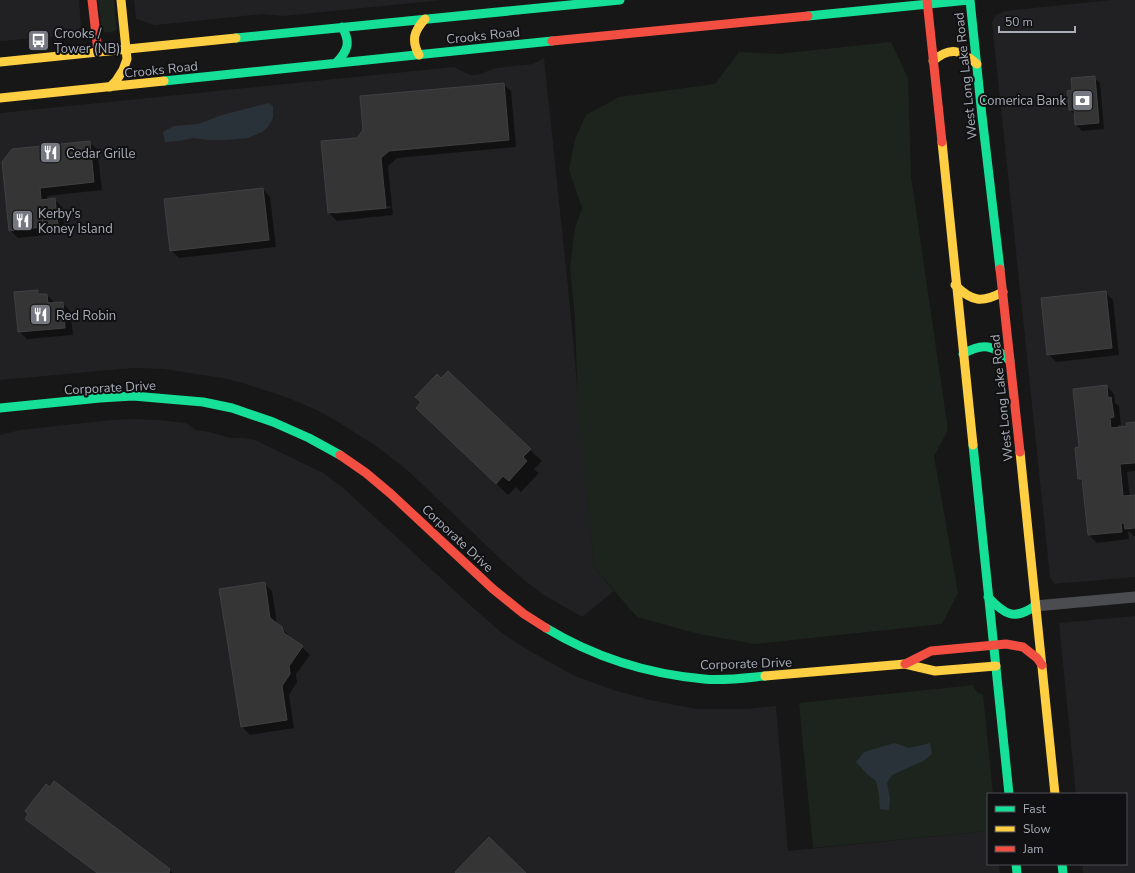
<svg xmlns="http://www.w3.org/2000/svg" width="1135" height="873" font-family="'Nunito Sans',sans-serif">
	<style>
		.built { fill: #212123 }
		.green { fill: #1d241e }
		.water { fill: #2a3239 }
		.shadow { fill: #0007; fill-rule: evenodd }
		.building { fill: #353536; stroke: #3f4043 }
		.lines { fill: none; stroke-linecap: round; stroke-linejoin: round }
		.street { stroke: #4b4c50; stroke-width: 11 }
		.fast { stroke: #16e098; stroke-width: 9 }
		.slow { stroke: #ffcf43; stroke-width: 9 }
		.jam { stroke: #f24e42; stroke-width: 9 }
		.labels { text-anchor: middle; stroke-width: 4; stroke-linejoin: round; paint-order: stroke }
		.poi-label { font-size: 13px; fill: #a8adb8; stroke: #111113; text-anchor: start }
		.street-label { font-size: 13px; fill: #a8adb8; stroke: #111113 }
	</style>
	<rect width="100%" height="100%" fill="#171717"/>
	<path class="built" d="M0 0H79L81 27 73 35 0 41Z
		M134 0H442L282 16 263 14 155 25 136 19Z
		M1112 0H1135V577L1054 584 1050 577 992 22 996 15 1005 11Z
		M544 58 568 287 594 567 614 591 582 617 544 595 524 580 507 565 406 469 376 446 338 422 319 411 298 402 277 394 239 382 222 378 164 369 135 368 121 369 0 380V113L454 67 466 73 471 75H477L496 68 533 64Z
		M133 419 159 420 186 423 196 430 209 432 231 438H244L255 440 323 473 341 486 481 615 502 633 528 650 573 675 613 690 650 700 696 709H745L776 706 788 851 988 831V864H999L1000 873H0V435L20 430 111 420Z
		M1135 616V873H1083L1082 864H1126V794H1076L1059 623Z"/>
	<path class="green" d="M98 0H114L117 29C112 33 108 34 102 30Z
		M891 42 908 78 911 176 948 430 934 456 958 593 942 624 754 644 699 634 637 617 594 567 578 403 575 318 570 268 575 228 582 208 569 170 575 139 586 115 619 97 715 84 739 52 778 54Z
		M973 685C975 690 977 693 983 694L993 794H988V831L813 848 799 703 946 688Z"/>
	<path class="water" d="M269 103 273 106V118L268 127 262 132 248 138 224 140H208L194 138 179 141 165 142 163 132 174 126 198 124 222 115Z
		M894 743 909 748 930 743 932 754 923 761 892 775 887 783 890 799 889 810 880 809 879 795 876 781 867 774 856 762 864 752Z"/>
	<path class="shadow" d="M1094 77 1100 83 1104 129 1082 131 1076 125 1075 115 1070 110 1073 91Z
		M503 84 511 91 516 147 397 158 388 166 393 215 337 221 329 213 357 139ZM391 206V208L335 214V212Z
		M89 142 97 149 102 190 47 196 48 200 54 199 62 207 65 233 18 238 10 230 3 163Z
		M263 189 270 197 276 247 179 258 171 250Z
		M38 291 41 295H47L55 303H63L70 311 73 335 27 339 19 331Z
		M1105 292 1113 300 1119 355 1056 362 1048 354Z
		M441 380 530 450 542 461 534 469 539 473 521 492 516 487 508 495 429 420Z
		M1107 386 1114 394 1115 403 1119 406 1121 425H1118V428L1128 427 1135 423V471L1127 472 1130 497 1135 496V536H1134L1128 531 1129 539 1097 543 1089 535 1084 483 1079 479 1080 448Z
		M264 583 272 591 277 624 290 636 291 639 302 647 310 655 296 674 297 682 289 695 294 728 250 735 242 727 221 590Z
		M26 819 169 870 173 873H96L34 826Z"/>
	<path class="building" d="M1095 76 1099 123 1075 125 1074 110H1069L1067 91 1072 90 1071 78Z
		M504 83 509 140 389 151 381 158 386 208 328 213 321 141 357 138 363 130 360 96Z
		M90 141 94 182 40 188 41 200 55 198 58 225 9 231 2 162 12 149Z
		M263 188 269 240 170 251 164 199Z
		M38 290V294H47L48 303 63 302 65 328 18 332 14 292Z
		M1106 291 1112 348 1047 355 1041 298Z
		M448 371 531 449 523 457 527 461 509 481 503 476 496 484 416 408 421 402 415 397 437 374 441 378Z
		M1107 385 1108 398 1111 397 1114 417 1110 418 1111 428 1127 426 1126 423 1135 422V463L1120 464 1123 496 1135 495V528L1125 529 1124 523H1121L1122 532 1088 535 1082 479H1078L1075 448 1079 447 1073 389Z
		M265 582 270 618 282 627 284 633 303 646 289 666 290 674 282 686 287 720 241 727 219 589Z
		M54 781 170 869 169 873H97L25 819 28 814 25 811 46 784 50 787Z
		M489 837 526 873H456L455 872Z"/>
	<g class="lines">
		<path class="street" d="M1035 606 1135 597"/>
		<path class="fast" d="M970 0 982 116 1000 269
			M808 16 969 0
			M236 38 620 0
			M336 63C348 51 351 42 342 27
			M164 81 552 41
			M963 354C983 342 994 345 1010 361
			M0 408 100 398 133 396 203 402 232 408 273 422 309 438 340 455
			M973 445 1009 794
			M988 597C1004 614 1014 621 1035 606
			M546 628C594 657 648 674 704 679 724 681 745 678 765 676
			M1016 864 1017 873
			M1062 864 1063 873"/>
		<path class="slow" d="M419 55C411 40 414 31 425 19
			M933 61C950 46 961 50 977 64
			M0 62 236 38
			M110 87 116 81 123 70 127 59 121 0
			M0 98 164 81
			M942 142 973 445
			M955 285C972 302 982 303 1003 292
			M1020 452 1055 794
			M765 676 905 664 935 671 996 666"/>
		<path class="jam" d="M92 0 98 52
			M927 0 942 142
			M552 41 808 16
			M1000 269 1020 452
			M340 455 366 473 391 494 493 589 524 614 546 628
			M905 664 931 651 1006 644 1023 647 1037 658 1042 665"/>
	</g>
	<defs>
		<symbol id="bus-square" viewBox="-11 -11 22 22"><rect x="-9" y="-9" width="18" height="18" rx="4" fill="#757880" stroke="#111113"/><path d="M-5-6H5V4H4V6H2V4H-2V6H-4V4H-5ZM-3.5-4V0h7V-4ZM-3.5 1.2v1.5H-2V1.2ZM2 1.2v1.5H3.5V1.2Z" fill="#fff"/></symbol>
		<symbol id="bank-square" viewBox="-11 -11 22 22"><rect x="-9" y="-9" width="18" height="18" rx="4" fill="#757880" stroke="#111113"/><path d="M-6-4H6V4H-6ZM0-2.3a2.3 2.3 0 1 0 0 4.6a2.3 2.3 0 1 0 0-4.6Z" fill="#fff"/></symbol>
		<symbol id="restaurant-square" viewBox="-11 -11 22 22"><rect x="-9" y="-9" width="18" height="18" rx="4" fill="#757880" stroke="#111113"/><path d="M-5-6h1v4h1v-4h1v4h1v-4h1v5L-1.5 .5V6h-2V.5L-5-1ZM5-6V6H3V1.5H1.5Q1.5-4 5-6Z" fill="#fff"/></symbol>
	</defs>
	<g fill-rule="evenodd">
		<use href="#bus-square" x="26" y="28" width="25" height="25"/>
		<use href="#bank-square" x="1070" y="88" width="25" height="25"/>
		<use href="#restaurant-square" x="38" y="140" width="25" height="25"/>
		<use href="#restaurant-square" x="10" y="208" width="25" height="25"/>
		<use href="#restaurant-square" x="28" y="302" width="25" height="25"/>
	</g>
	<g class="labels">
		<g class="poi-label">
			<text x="54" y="38">Crooks /<tspan x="54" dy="15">Tower (NB)</tspan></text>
			<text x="1066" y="105" text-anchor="end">Comerica Bank</text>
			<text x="66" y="158">Cedar Grille</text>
			<text x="38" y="218">Kerby's<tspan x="38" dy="15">Koney Island</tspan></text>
			<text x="56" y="320">Red Robin</text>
		</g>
		<g class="street-label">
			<text transform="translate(483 35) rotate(-6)" y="5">Crooks Road</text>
			<text transform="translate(161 69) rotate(-6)" y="5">Crooks Road</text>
			<text transform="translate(965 76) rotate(-96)" y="5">West Long Lake Road</text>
			<text transform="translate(110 387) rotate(-3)" y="5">Corporate Drive</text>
			<text transform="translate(1001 398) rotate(-96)" y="5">West Long Lake Road</text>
			<text transform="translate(458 538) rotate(43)" y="5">Corporate Drive</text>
			<text transform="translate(746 663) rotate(-2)" y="5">Corporate Drive</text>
		</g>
	</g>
	<rect x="987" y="793" width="140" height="72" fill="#111113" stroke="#4d4f55"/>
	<rect x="995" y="806" width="20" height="6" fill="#16e098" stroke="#4d4f55"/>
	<text x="1023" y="813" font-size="12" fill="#a8adb8">Fast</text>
	<rect x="995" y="826" width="20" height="6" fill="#ffcf43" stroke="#4d4f55"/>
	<text x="1023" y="833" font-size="12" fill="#a8adb8">Slow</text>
	<rect x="995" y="846" width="20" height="6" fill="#f24e42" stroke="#4d4f55"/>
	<text x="1023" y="853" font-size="12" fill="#a8adb8">Jam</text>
	<path d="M999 26v6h76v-6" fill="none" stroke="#a8adb8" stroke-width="2"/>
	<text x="1005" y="26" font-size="12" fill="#a8adb8" stroke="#111113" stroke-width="3" paint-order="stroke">50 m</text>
</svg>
